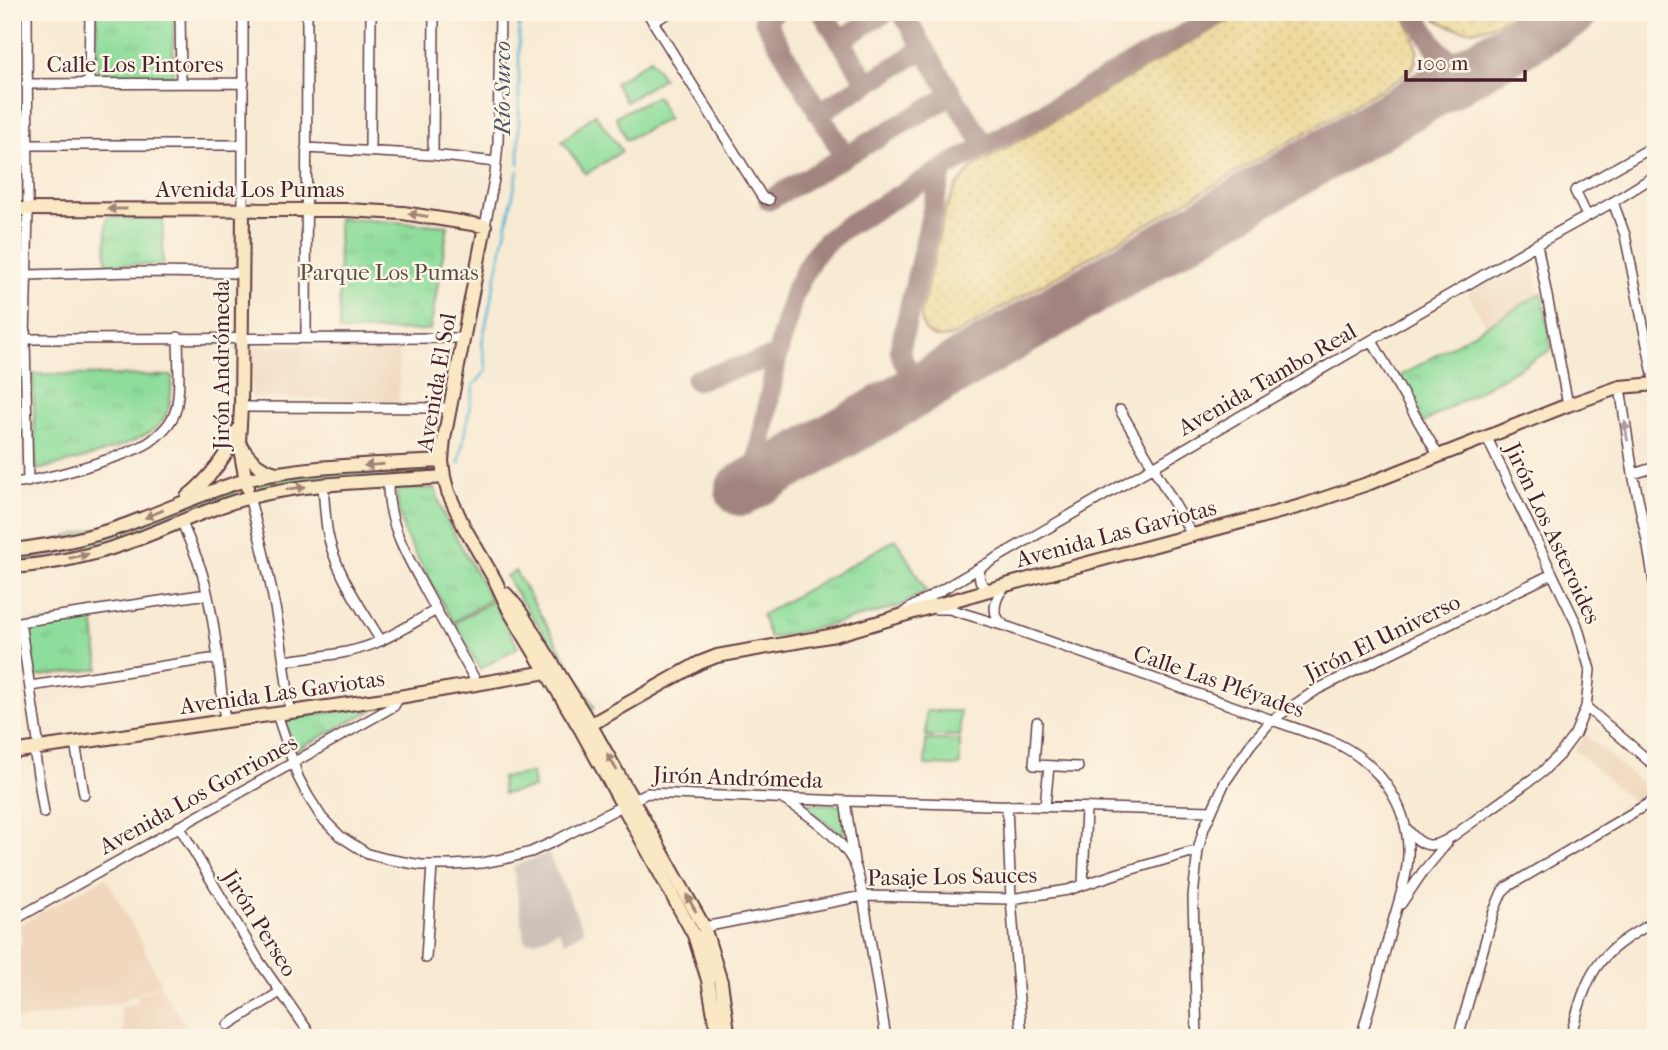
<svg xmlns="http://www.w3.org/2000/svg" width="1668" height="1050" font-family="'IM FELL French Canon',serif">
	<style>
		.built { fill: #efd6bc }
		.industrial { fill: #cdc2b9 }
		.green { fill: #8edd9b; stroke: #6c7e63; stroke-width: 2 }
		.sand { fill: url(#sand-dots); stroke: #9c7c64; stroke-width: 2 }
		.park { fill: url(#park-tufts); stroke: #6c7e63; stroke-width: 2 }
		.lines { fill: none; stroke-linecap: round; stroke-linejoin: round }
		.stream { stroke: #55b6d4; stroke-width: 2.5 }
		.taxiway { stroke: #a1847f; stroke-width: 21 }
		.runway { stroke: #a1847f; stroke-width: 52 }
		.street-casing { stroke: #643d44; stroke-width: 12 }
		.secondary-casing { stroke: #643d44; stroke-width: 16 }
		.street { stroke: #fff; stroke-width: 9 }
		.secondary { stroke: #fae7c3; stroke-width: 12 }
		.oneway { fill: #a28377 }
		.oneway2 { fill: #ae9aa0 }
		.labels { text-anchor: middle; stroke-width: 5; stroke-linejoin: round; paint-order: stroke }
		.street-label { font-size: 23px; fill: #4a1f2b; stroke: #fcf5e5 }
		.park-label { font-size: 23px; fill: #5b4e47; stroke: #fcf5e5 }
		.water-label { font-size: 24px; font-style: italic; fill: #4e5466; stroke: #fcf5e5 }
	</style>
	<defs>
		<pattern id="sand-dots" width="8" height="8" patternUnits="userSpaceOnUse" patternTransform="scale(1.75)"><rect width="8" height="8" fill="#eeda9e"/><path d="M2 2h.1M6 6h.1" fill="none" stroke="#cebb88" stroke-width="1.8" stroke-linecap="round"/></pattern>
		<pattern id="park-tufts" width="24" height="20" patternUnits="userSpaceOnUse" patternTransform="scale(1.75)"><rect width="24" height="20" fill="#8edd9b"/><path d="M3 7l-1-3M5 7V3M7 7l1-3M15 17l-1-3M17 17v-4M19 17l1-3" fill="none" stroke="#7cbd86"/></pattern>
	</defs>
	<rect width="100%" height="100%" fill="#fcf5e5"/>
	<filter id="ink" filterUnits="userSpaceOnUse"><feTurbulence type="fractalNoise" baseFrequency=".0143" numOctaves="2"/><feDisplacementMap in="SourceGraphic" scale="14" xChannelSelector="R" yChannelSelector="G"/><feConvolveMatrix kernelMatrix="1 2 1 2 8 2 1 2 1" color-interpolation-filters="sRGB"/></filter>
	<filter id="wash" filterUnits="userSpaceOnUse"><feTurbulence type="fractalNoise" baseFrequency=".00686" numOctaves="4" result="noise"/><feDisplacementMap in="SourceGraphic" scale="28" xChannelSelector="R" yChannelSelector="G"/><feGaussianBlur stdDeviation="1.57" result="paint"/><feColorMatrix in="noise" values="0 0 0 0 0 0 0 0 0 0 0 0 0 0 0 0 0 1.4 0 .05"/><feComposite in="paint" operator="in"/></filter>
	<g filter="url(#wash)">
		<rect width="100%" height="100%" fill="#f8ead3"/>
		<path class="built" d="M1532 256 1540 294 1486 326 1468 293Z
			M399 345V401L251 397 252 346Z
			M1585 735 1653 793 1635 804 1575 750Z
			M106 877 143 946 161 983 119 1003 12 1021V946L22 944 19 924Z
			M160 985 188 1031V1038H124L120 1007 138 1004 137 996Z"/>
		<path class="industrial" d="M548 853 584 931 565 942 559 930 536 941 525 942 513 867Z"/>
		<path class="green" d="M650 59 663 78 626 102 615 83Z
			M657 96 668 119 626 140 616 116Z
			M595 114 622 151 586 174 562 141Z
			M428 465 429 474 261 490 259 481 297 474Z
			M234 487 237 497 131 538 81 551 12 563V553Z
			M515 571 595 708 592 710 557 651 518 596 506 576Z
			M493 601 518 647 480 669 455 623Z
			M926 711H960V736H926Z
			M926 740H960V766L925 765Z
			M532 773 534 788 503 794 501 778Z"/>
		<path class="sand" d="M1244 12H1401C1414 35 1430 60 1400 78L955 335C936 343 920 334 921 312L945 210 956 187 973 167Z
			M1429 12H1517C1492 26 1475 37 1447 25 1440 22 1434 19 1429 12Z"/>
		<path class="park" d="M97 12H174L173 76H97Z
			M163 216V265L106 264 107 217Z
			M338 218 448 226 430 330 340 331Z
			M1542 293 1552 349 1423 423 1397 378Z
			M33 374 172 376C171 392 172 409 161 422 144 445 65 464 36 470Z
			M435 488 444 516 491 599 453 622 405 535 398 507 396 489Z
			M896 539 926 591 898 607 830 625 770 638 762 615Z
			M93 617 99 669 34 677 28 625Z
			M374 706H376L374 709 298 749 296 750 293 747 286 723 287 720 289 718Z
			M802 803 840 805 842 808 844 833 842 834 802 805Z"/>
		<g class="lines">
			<path class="stream" d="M519 164V12
				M459 463 474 385 487 370 482 343 518 171"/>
			<path class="taxiway" d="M775 12 764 19 845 157
				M822 12 867 82
				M902 12 952 95 985 146
				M1414 12C1430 39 1440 66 1476 67
				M840 40 886 12
				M1423 97C1437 81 1440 73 1437 51
				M818 113 924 49
				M769 200 952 95
				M936 379C914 379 904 371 900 349L942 170
				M696 380 777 356
				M754 482 777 356 794 293 812 258 825 243 845 227 942 170 1224 12"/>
			<path class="runway" d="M741 490 885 409 1571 12"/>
		</g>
	</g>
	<g filter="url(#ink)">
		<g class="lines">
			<defs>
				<path id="street" d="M27 12 28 209 25 339 28 482
					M180 12 181 83
					M647 12 759 192 763 198 769 200
					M653 22 670 12
					M26 84 244 83
					M89 84 90 12
					M27 145H242
					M306 148 433 155 496 162
					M370 150 371 12
					M433 155 434 12
					M1613 202 1625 235 1655 384
					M243 209V12
					M1587 216 1575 191 1656 145
					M485 226 495 174 498 143 500 12
					M1537 244 1568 405
					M27 275 135 272 242 273
					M306 338 307 12
					M25 339 464 338
					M1372 341 1438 455
					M1620 387 1633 474 1647 541 1656 594
					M241 407 450 408
					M1120 410 1193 536
					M1633 474 1656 467
					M388 481C387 524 407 556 427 593 443 623 460 653 477 683
					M12 483C45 480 75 470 106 460 121 455 138 450 151 441 159 435 168 426 173 417 182 401 178 357 178 337
					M323 485C324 500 325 514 327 529 333 569 360 606 381 641
					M249 497C269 568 283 639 290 712
					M182 522C188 539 197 556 202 573 216 621 219 672 225 721
					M981 567C977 578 980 585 990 590
					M936 609H949L1008 627 1329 740C1376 759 1410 804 1408 856 1407 880 1397 906 1391 929 1381 965 1371 1002 1361 1038
					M907 610 1537 244 1613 202 1656 175
					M20 622 39 748
					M12 623 207 594
					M1003 624C989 613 996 596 1006 585
					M284 661C317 656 353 655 382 640 401 631 418 620 436 610
					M30 686 217 658
					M1586 707 1656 767
					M277 714 298 777 308 796 322 818 340 836 368 854 387 859 421 865H453L482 863 508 858 531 852 553 842 647 793 845 801 1212 811
					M1037 722 1034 765 1078 767
					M75 743 84 794
					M34 749 44 813
					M782 799C807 812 841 838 854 863 861 878 865 909 868 926 874 963 880 1001 886 1038
					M845 801 854 861
					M1007 805 1011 899 1022 1038
					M1045 806 1049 766
					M179 826 259 961 313 1038
					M1407 829C1423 849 1433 849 1453 836L1542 772 1560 754 1575 734 1586 707 1590 670 1577 625 1487 438
					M1083 885 1086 808
					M1401 904 1422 873 1447 843
					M12 921 378 715 394 706 399 697
					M704 927 863 896 1011 899 1068 890 1119 873 1198 850
					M426 958 432 865
					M228 1025 280 992
					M1197 1038 1193 897 1198 850 1204 828 1225 782 1251 744 1272 720 1318 689 1552 574
					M1458 1038 1494 911 1502 892 1507 887 1656 799
					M1570 1038C1588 972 1594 954 1656 921"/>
				<path id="secondary" d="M12 209 346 210 403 213 485 226 444 439 442 461 444 477 448 492 464 527 495 580 510 612 581 730 694 935 708 980 718 1038
					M243 209 241 407 239 443 247 487
					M240 444C249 459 259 469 277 473
					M187 497C209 479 226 458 237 431
					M12 550C56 545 100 536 141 519 176 506 210 490 246 480 309 464 377 465 442 461
					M12 567C52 564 95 555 132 541 171 527 208 508 247 498 311 481 379 482 444 477
					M506 594 518 608 590 724 704 927 721 982 729 1038
					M581 730 699 663 717 656 835 635 1006 585 1301 506 1370 483 1568 405 1620 387 1656 384
					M12 752 225 721 399 697 547 672 555 667"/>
			</defs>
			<use href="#street" class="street-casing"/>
			<use href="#secondary" class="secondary-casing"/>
			<use href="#street" class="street"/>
			<use href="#secondary" class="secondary"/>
		</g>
		<defs><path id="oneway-solid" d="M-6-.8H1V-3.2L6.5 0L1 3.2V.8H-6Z" transform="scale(1.75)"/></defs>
		<g class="oneway">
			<use href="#oneway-solid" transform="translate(117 209) rotate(-180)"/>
			<use href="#oneway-solid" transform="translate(418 215) rotate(-171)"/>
			<use href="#oneway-solid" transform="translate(374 465) rotate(176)"/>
			<use href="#oneway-solid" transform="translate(296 488) rotate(-7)"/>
			<use href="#oneway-solid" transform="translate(154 514) rotate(157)"/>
			<use href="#oneway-solid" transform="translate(79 556) rotate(-13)"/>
			<use href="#oneway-solid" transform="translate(612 762) rotate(-120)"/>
			<use href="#oneway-solid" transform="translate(691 903) rotate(-119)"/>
		</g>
		<use class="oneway2" href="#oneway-solid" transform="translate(1626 431) rotate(-99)"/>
	</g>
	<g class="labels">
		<g class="street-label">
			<text x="135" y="72">Calle Los Pintores</text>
			<text x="250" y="197">Avenida Los Pumas</text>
			<text transform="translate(221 365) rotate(-90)" y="8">Jirón Andrómeda</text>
			<text transform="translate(1267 379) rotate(-30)" y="8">Avenida Tambo Real</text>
			<text transform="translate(436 382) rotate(-80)" y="8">Avenida El Sol</text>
			<text transform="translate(1116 533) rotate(-15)" y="8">Avenida Las Gaviotas</text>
			<text transform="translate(1553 533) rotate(65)" y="8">Jirón Los Asteroides</text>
			<text transform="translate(1382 637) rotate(-26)" y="8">Jirón El Universo</text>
			<text transform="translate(1219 681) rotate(19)" y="8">Calle Las Pléyades</text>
			<text transform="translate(282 692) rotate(-8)" y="8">Avenida Las Gaviotas</text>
			<text transform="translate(738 777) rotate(2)" y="8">Jirón Andrómeda</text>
			<text transform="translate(198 794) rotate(-29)" y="8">Avenida Los Gorriones</text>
			<text transform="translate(952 876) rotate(-1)" y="8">Pasaje Los Sauces</text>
			<text transform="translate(260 923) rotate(58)" y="8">Jirón Perseo</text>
		</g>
		<g class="park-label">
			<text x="389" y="280">Parque Los Pumas</text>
		</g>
		<g class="water-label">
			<text transform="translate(502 88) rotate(-90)" y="8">Río Surco</text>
		</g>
	</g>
	<rect width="1668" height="1050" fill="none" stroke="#fcf5e5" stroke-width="42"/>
	<path d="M1406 70v10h119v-10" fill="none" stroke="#4a1f2b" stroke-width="3.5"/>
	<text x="1416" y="70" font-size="21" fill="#4a1f2b" stroke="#fcf5e5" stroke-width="5" paint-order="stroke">100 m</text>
</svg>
